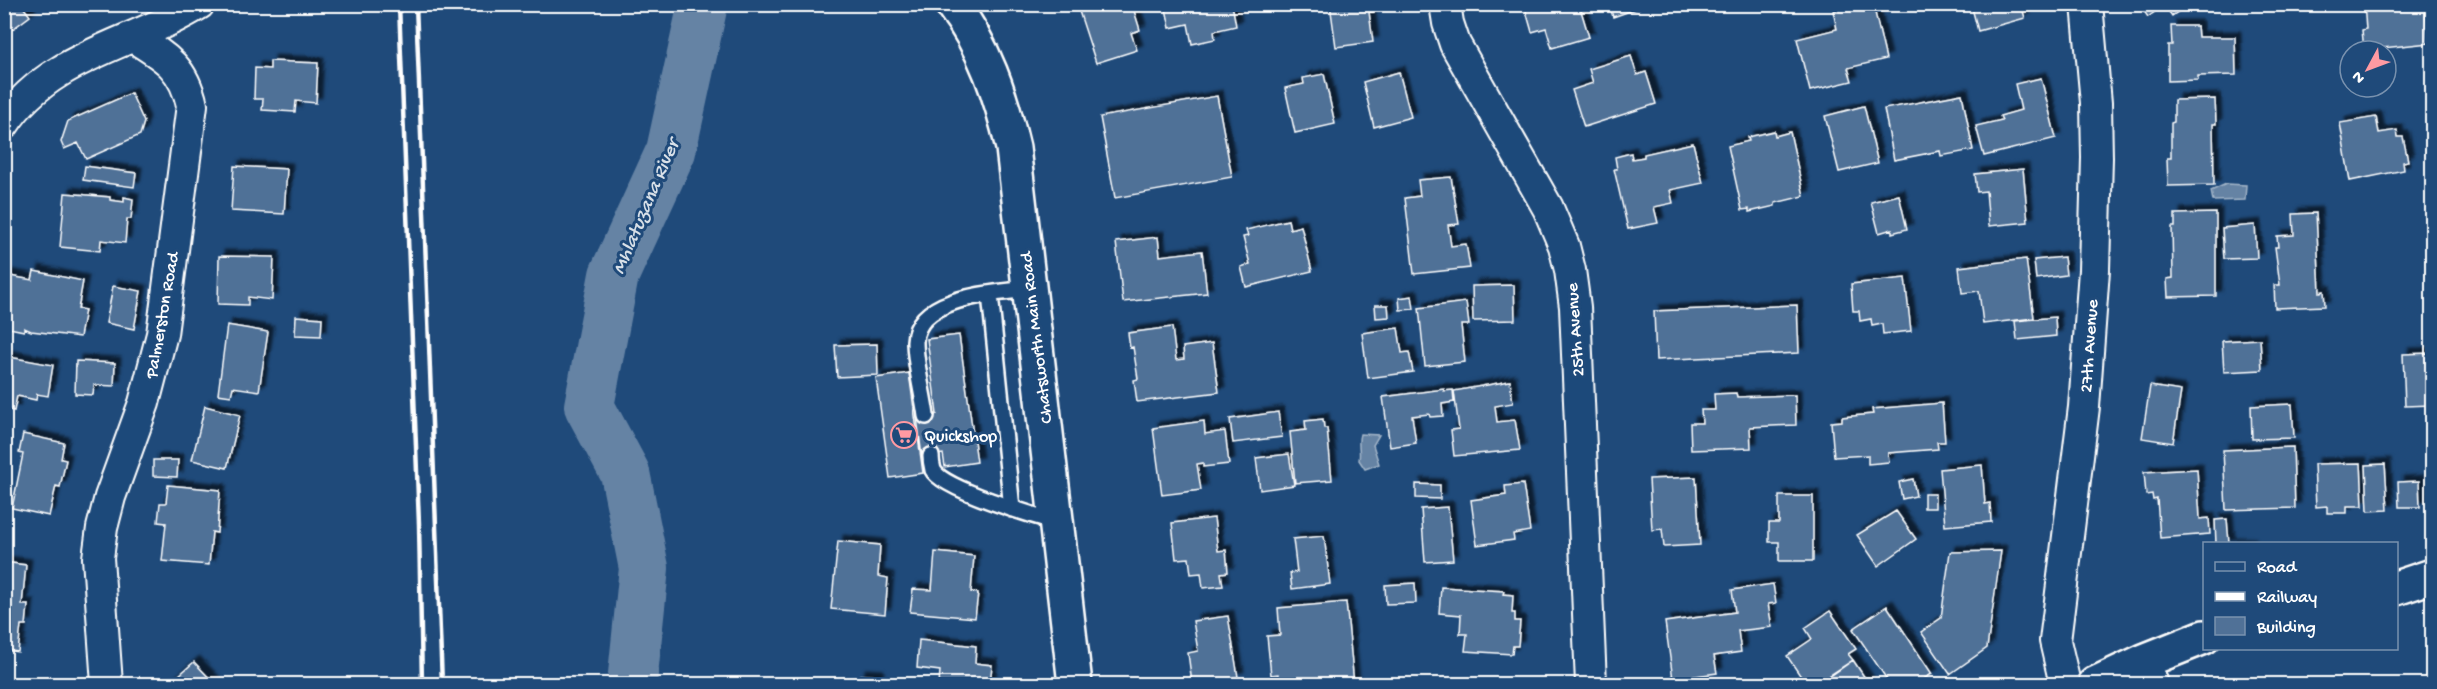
<svg xmlns="http://www.w3.org/2000/svg" width="2437" height="689" font-family="'Gochi Hand',sans-serif">
	<style>
		.water { fill: #6583a4; stroke: #a3b5c8; stroke-width: 1.5 }
		.lines { fill: none; stroke-linecap: round; stroke-linejoin: round }
		.river { stroke: #6583a4; stroke-width: 50 }
		.building { fill: #507197; stroke: #fff; stroke-width: 1.5; filter: url(#shadow) }
		.lane-casing { stroke: #fff; stroke-width: 20 }
		.street-casing { stroke: #fff; stroke-width: 34 }
		.secondary-casing { stroke: #fff; stroke-width: 38 }
		.lane { stroke: #1f4a7a; stroke-width: 15 }
		.street { stroke: #1f4a7a; stroke-width: 30 }
		.secondary { stroke: #1f4a7a; stroke-width: 33 }
		.rail { stroke: #fff; stroke-width: 4.5 }
		.labels { text-anchor: middle; stroke-width: 6; stroke-linejoin: round; paint-order: stroke }
		.street-label { font-size: 18px; fill: #fff; stroke: #1f4a7a }
		.poi-label { font-size: 18px; fill: #fff; stroke: #1f4a7a; text-anchor: start }
		.water-label { font-size: 20px; font-style: italic; fill: #d8e0e8; stroke: #1f4a7a }
	</style>
	<defs>
		<filter id="shadow"><feDropShadow dx="5.5" dy="-5.5" stdDeviation="1.5" flood-color="#0009"/></filter>
	</defs>
	<rect width="100%" height="100%" fill="#1f4a7a"/>
	<filter id="ink" filterUnits="userSpaceOnUse"><feTurbulence type="fractalNoise" baseFrequency=".0167" numOctaves="2"/><feDisplacementMap in="SourceGraphic" scale="12" xChannelSelector="R" yChannelSelector="G"/><feConvolveMatrix kernelMatrix="1 2 1 2 8 2 1 2 1" color-interpolation-filters="sRGB"/></filter>
	<g filter="url(#ink)">
		<path class="water" d="M2226 184 2246 185 2245 200 2213 201 2211 191Z
			M1360 434 1379 435 1373 445 1379 464 1365 469 1359 460C1361 451 1357 444 1360 434Z"/>
		<g class="lines">
			<path class="river" d="M632 684 644 568 625 473 589 406 614 275 671 151 703 4"/>
		</g>
		<path class="building" d="M4 4H21L30 16 10 31 7 27 4 28Z
			M1132 4 1140 30 1131 33 1137 50 1096 63 1077 5Z
			M1165 4H1232L1236 26 1214 31 1215 39 1192 44 1188 24 1170 28Z
			M1330 4H1372L1373 12H1369L1373 42 1336 47Z
			M1524 4H1579L1589 37 1552 48 1546 28 1532 32Z
			M1609 4H1650L1613 17Z
			M1858 4H1873L1886 59 1848 68 1852 81 1810 91 1797 39 1837 29 1833 11Z
			M1971 4H2021L2025 18 1978 31Z
			M2139 4H2189L2172 16 2164 5 2148 17Z
			M2364 4H2425L2429 43 2364 50 2362 30 2366 29Z
			M2171 26H2197L2198 37H2235L2236 75 2198 76V80L2168 81V45H2172Z
			M1631 56 1637 75 1646 72 1656 104 1584 127 1572 90 1593 83 1589 69Z
			M270 61 318 63 316 103 296 101 295 112 262 110 263 99H254L255 68 270 69Z
			M1399 72 1411 117 1374 127 1363 82Z
			M1324 74 1335 124 1295 133 1285 88 1304 84 1303 78Z
			M2041 78 2056 138 1984 156 1976 126 2002 120 2000 116 2021 110 2015 84Z
			M131 93 144 122 140 135 86 159 78 143 64 149 61 142 68 121Z
			M1962 94 1973 150 1941 156 1940 151 1894 160 1884 109Z
			M1217 96 1232 177 1115 198 1100 117Z
			M2215 99 2216 124H2213L2214 185 2168 186 2167 158H2171V123L2174 122V100Z
			M1864 106 1878 163 1839 172 1825 116Z
			M2376 117 2379 133 2397 130 2398 137H2403L2408 161 2403 162 2404 170 2350 181 2340 123Z
			M1774 131 1775 136 1790 132 1804 196 1775 203V206L1749 212V209L1742 210 1728 146 1749 141 1748 137Z
			M1693 143 1703 183 1670 190 1673 203 1654 207 1658 223 1628 229 1614 169H1617L1615 157 1631 153 1632 159 1644 157V154Z
			M85 166 136 173 134 187 83 180Z
			M234 166 287 169 284 214 231 211Z
			M2023 169 2028 222 1989 226 1986 191 1977 192 1975 174Z
			M1451 177 1459 224 1448 225 1451 246 1466 244 1470 268 1414 274 1405 198 1420 196 1418 180Z
			M65 193 110 197V200L124 202V197L133 199 131 219H127L125 243 101 240 100 251 60 247Z
			M1899 195 1907 229 1892 233V229L1879 233 1871 202Z
			M2216 213V296L2168 297 2167 279 2173 278 2172 227H2175V214Z
			M2316 213 2320 292 2324 291 2325 306 2275 308 2274 285H2280L2275 247H2278L2277 236 2294 235 2293 214Z
			M1288 220 1290 229 1301 226 1312 271 1246 287 1241 267 1250 264 1243 237 1248 236 1246 230Z
			M2255 225 2257 258 2224 259 2222 228Z
			M1158 237 1160 256 1202 251 1207 293 1123 302 1116 242Z
			M219 256 274 257 272 300 248 297V305L218 304Z
			M2064 257 2066 275 2036 279 2034 260Z
			M2026 259 2034 318 1983 324 1979 291 1962 293 1959 267Z
			M34 271 83 281 78 309 85 310 80 337 31 331 24 328V331L4 327V275L32 280Z
			M1905 278 1911 331 1883 334 1882 324 1872 326 1871 319 1860 321 1859 311H1853L1851 284Z
			M1514 285 1515 320 1473 321 1472 286Z
			M113 286 141 291 134 329 106 323Z
			M1412 296 1414 309 1400 310 1399 298Z
			M1466 302 1469 325H1461L1465 362 1425 366 1419 308Z
			M1375 305H1388L1389 317 1376 318Z
			M1797 305 1799 353 1656 360 1654 311Z
			M296 316 322 318 321 336 295 335Z
			M2055 317 2056 336 2017 340 2015 321Z
			M227 325 268 332 259 391 233 387 231 396 218 394Z
			M1172 327 1176 360 1184 359 1183 347 1212 343 1219 392 1137 402 1134 380 1138 379 1133 347 1130 348 1128 333Z
			M1398 328 1402 353 1409 352 1413 372 1368 378 1362 333Z
			M959 335 977 462 945 467 943 454 922 457 917 417 937 414 927 339Z
			M2260 339 2262 370 2224 372 2222 341Z
			M877 344 878 375 837 377 835 345Z
			M2432 353V405L2405 406 2403 354Z
			M4 356 53 365 48 396 37 394 36 400 17 396 14 411 4 409Z
			M76 361 115 363 114 386 94 385 93 395 75 394Z
			M909 373 923 473 890 478 876 378Z
			M1510 381 1513 403 1495 406 1497 422 1515 420 1520 450 1454 456 1451 430 1459 429 1454 391Z
			M2150 386 2181 391 2173 443 2142 438Z
			M1444 389V391L1453 390 1454 402 1442 404 1443 416 1430 417 1429 414 1412 416 1416 443 1390 447 1383 397Z
			M1736 393 1737 397 1795 395 1796 425 1750 427 1751 448 1691 450 1690 423H1702L1701 410H1715L1714 394Z
			M1942 403 1945 442H1937L1938 449 1888 453 1889 462 1868 464V455L1834 457 1831 422 1842 421V417L1873 414 1872 409Z
			M2292 404 2294 438 2252 439 2251 406Z
			M205 406 240 415 227 468 192 460Z
			M1278 412 1282 437 1233 443 1230 419Z
			M1323 419 1324 428H1327L1332 480 1295 483 1290 432 1306 430 1305 421Z
			M1204 421 1205 434 1225 431 1229 464 1203 467V463L1197 464 1201 490 1162 495 1153 428Z
			M23 434 64 443 61 459 66 460 60 487 56 486 49 516 12 508 23 454 19 453Z
			M2293 447 2295 508 2226 510 2223 450Z
			M1289 454 1294 485 1260 490 1256 458Z
			M153 460H178L177 477 153 476Z
			M2361 463 2363 506H2347V513H2327V506L2316 507 2314 464Z
			M2385 464 2388 510 2368 511 2366 465Z
			M1982 465 1985 504 1990 503 1991 522 1945 526 1940 469Z
			M2197 469 2200 519 2209 518 2210 534 2160 538 2157 499 2153 500 2152 494 2146 495 2144 472Z
			M1696 477 1700 545 1664 547 1662 529 1652 530 1649 479Z
			M1913 479 1916 496 1902 499 1899 482Z
			M2419 481 2420 507H2399L2398 482Z
			M1416 484 1440 485V499L1416 498Z
			M1523 484 1530 531 1513 534 1514 540 1477 545 1471 500 1506 495 1505 486Z
			M168 485 220 490 217 533 212 532 209 565 162 561 166 523 158 522 160 503H166Z
			M1924 494H1935V508H1924Z
			M1779 496H1813V561H1779V542H1769V523H1779Z
			M1448 507 1453 560 1425 562 1421 509Z
			M1896 511 1916 539 1878 566 1857 535Z
			M1214 518 1218 551 1226 550 1228 572 1221 573 1223 586 1203 588 1201 573 1191 574 1189 558 1176 559 1172 523Z
			M2227 519 2229 543 2251 544H2216L2215 520Z
			M1324 536 1330 584 1292 589 1290 573 1297 572 1293 539Z
			M838 541 880 545 878 576 888 578 885 614 831 609Z
			M2001 551 1987 648 1950 674 1921 632 1941 618 1950 552Z
			M935 552 974 556 971 592 978 593 975 618 910 612 913 589 932 590Z
			M4 562 26 565 22 605H28L26 625H21L18 652 4 650Z
			M1415 583 1416 603 1386 604 1385 585Z
			M1773 584 1776 603 1768 604 1772 627 1738 631 1741 652 1714 656 1717 673 1673 679 1665 622 1735 612 1732 590Z
			M1441 587 1504 591 1503 594 1513 595 1512 613H1515V621H1520L1518 646H1513L1512 654 1465 651 1467 634H1460L1461 615 1439 613Z
			M1346 602 1354 684H1279L1278 674 1271 675 1267 636 1280 635 1278 608Z
			M1887 606 1932 674 1915 684H1890L1853 629Z
			M1830 611 1856 649 1848 654 1853 660 1819 684H1806L1787 656 1812 639 1805 628Z
			M1228 616 1238 677 1192 683 1188 653 1198 651 1193 621Z
			M919 640 976 646 975 663 992 665 990 684H939L940 671 917 668Z
			M1853 660 1869 684H1819L1818 683Z
			M194 662 215 684H169Z
			M860 675 878 676 877 684H859Z"/>
		<g class="lines">
			<defs>
				<path id="lane" d="M990 294 1012 509
					M926 416C923 393 915 364 915 341 917 296 996 293 1029 289
					M931 456C931 460 932 466 933 470 942 489 1035 516 1057 522"/>
				<path id="street" d="M1445 4 1448 23 1455 44 1548 208 1564 246 1570 270 1575 307 1591 684
					M4 124C49 55 133 45 199 4
					M2144 661 2153 684
					M107 684 98 558 102 528 110 497 144 403 162 334 192 105C183 66 165 57 133 37
					M2065 684 2055 641 2084 407 2094 270 2097 158 2096 103 2087 4"/>
				<path id="secondary" d="M952 4C985 47 1001 96 1013 148L1075 684
					M2396 588 2432 576
					M2095 684 2144 661 2204 637"/>
			</defs>
			<use href="#lane" class="lane-casing"/>
			<use href="#street" class="street-casing"/>
			<use href="#secondary" class="secondary-casing"/>
			<use href="#lane" class="lane"/>
			<use href="#street" class="street"/>
			<use href="#secondary" class="secondary"/>
			<path class="rail" d="M399 4 419 524 422 684
				M416 4 442 684"/>
		</g>
	</g>
	<defs>
		<symbol id="supermarket-ring" viewBox="-11 -11 22 22"><circle r="9.5" fill="#1f4a7a" stroke="#ff9aa2" stroke-width="1.5"/><path d="M-6-5.5h2.5l.6 2H6L4.5 2H-2.5L-4.4-4H-6ZM-1.5 3.2a1.3 1.3 0 1 0 .1 0ZM3 3.2a1.3 1.3 0 1 0 .1 0Z" fill="#ff9aa2"/></symbol>
	</defs>
	<g fill-rule="evenodd">
		<use href="#supermarket-ring" x="889" y="420" width="30" height="30"/>
	</g>
	<g class="labels">
		<g class="street-label">
			<text transform="translate(161 315) rotate(-80)" y="6">Palmerston Road</text>
			<text transform="translate(1574 330) rotate(-94)" y="6">25th Avenue</text>
			<text transform="translate(1035 338) rotate(-97)" y="6">Chatsworth Main Road</text>
			<text transform="translate(2088 346) rotate(-86)" y="6">27th Avenue</text>
		</g>
		<g class="poi-label">
			<text x="924" y="441">Quickshop</text>
		</g>
		<g class="water-label">
			<text transform="translate(644 206) rotate(-67)" y="7">Mhlatuzana River</text>
		</g>
	</g>
	<rect width="2437" height="689" fill="none" stroke="#1f4a7a" stroke-width="24"/>
	<rect x="12" y="12" width="2413" height="665" fill="none" stroke="#fff" stroke-width="2" filter="url(#ink)"/>
	<rect x="2203" y="542" width="195" height="108" fill="#1f4a7a" stroke="#7992af" stroke-width="1.5"/>
	<rect x="2215" y="562" width="30" height="9" fill="#1f4a7a" stroke="#7992af" stroke-width="1.5"/>
	<text x="2257" y="572" font-size="18" fill="#ffffff">Road</text>
	<rect x="2215" y="592" width="30" height="9" fill="#ffffff" stroke="#7992af" stroke-width="1.5"/>
	<text x="2257" y="602" font-size="18" fill="#ffffff">Railway</text>
	<rect x="2215" y="617" width="30" height="18" fill="#507197" stroke="#7992af" stroke-width="1.5"/>
	<text x="2257" y="632" font-size="18" fill="#ffffff">Building</text>
	<g transform="translate(2368 69) rotate(229)"><circle r="28" fill="#1f4a7a" stroke="#7992af" stroke-width="1.5"/>
	<path d="M0-4.5L10 22L0 15L-10 22Z" fill="#ff9aa2"/>
	<text y="-9" font-size="16" font-weight="bold" text-anchor="middle" fill="#ffffff">N</text>
	</g>
</svg>
